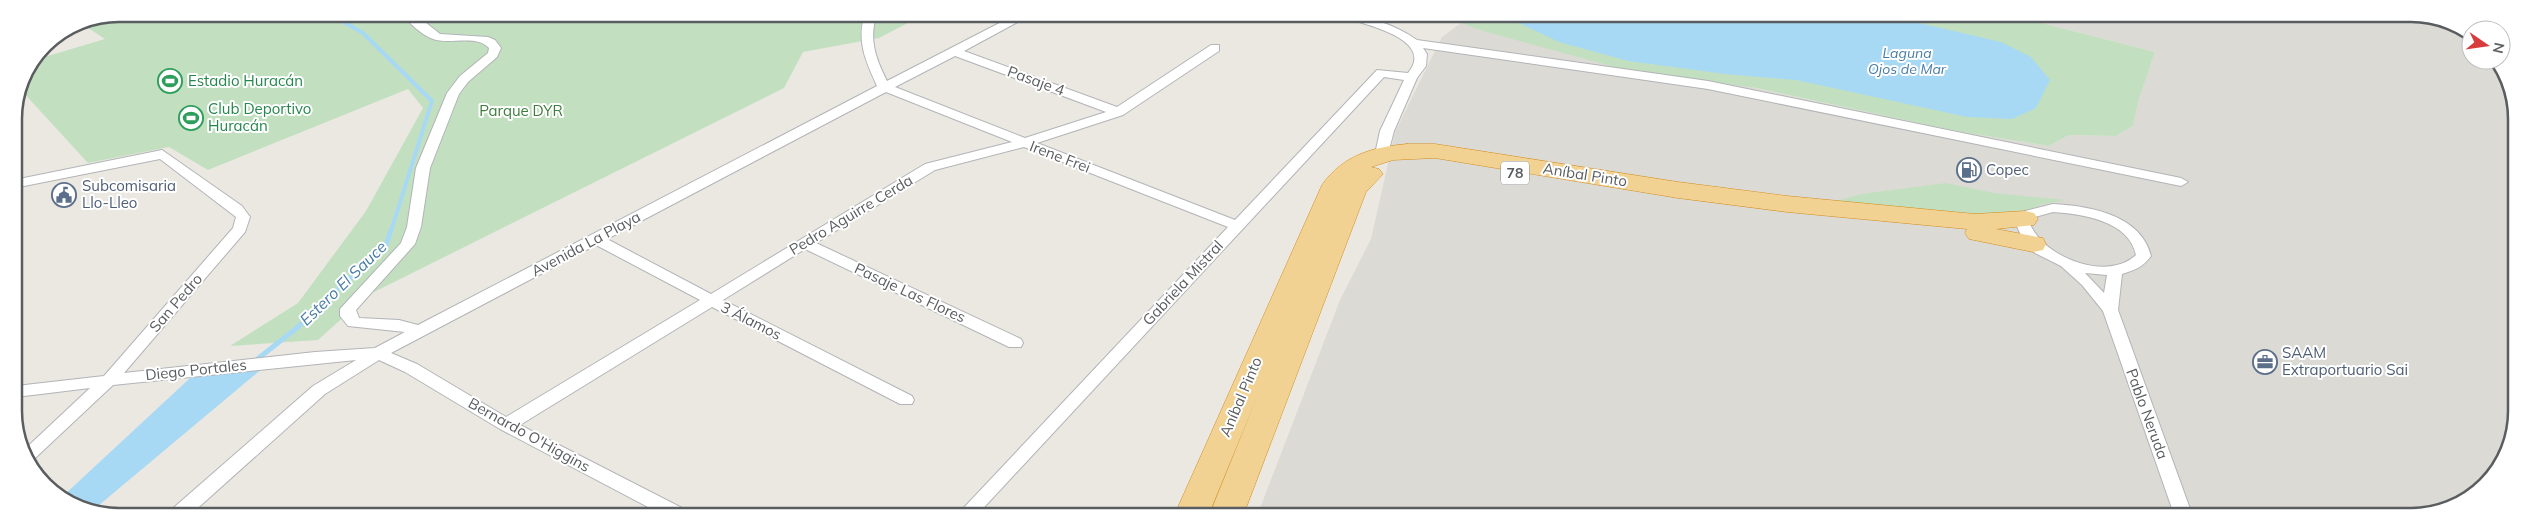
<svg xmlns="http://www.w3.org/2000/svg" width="2531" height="531" font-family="Mulish,sans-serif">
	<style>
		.industrial { fill: #dcdad5 }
		.green { fill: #c2e0c0 }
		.water { fill: #a7d9f5 }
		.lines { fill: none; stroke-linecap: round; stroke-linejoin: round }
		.stream-far1 { stroke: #a7d9f5; stroke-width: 4 }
		.stream { stroke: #a7d9f5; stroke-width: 5 }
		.street-casing { stroke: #b2b4b7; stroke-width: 2 }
		.highway-casing { stroke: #d48b18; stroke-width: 1 }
		.street { fill: #fff; fill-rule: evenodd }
		.highway { fill: #f1d292; fill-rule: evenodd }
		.labels { text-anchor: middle; stroke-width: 4; stroke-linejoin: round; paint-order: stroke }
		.far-water-label { font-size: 14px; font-style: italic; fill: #477ba5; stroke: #fff }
		.shield { fill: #fff; stroke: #8c8e90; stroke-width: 1 }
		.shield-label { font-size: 14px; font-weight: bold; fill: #5a5d60 }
		.leisure-label { font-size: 15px; fill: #27864d; stroke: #fff; text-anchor: start }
		.street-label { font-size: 15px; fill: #5a5d60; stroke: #fff }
		.park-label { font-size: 15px; fill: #3e7d3c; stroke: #fff }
		.service-label { font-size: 15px; fill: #4e5e75; stroke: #fff; text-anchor: start }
		.water-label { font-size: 16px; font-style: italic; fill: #477ba5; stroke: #fff }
		.rim { fill: none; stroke: #5a5d60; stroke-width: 2.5 }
	</style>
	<rect width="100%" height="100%" fill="#ebe8e1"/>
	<path class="industrial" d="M2011 15 2432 16 2471 37V60H2494L2515 99V432L2481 491 2418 517 1257 516 1340 300 1371 239 1395 132 1442 37 1461 23 1600 62 1628 61 1956 131 2049 146 2069 135 2116 136 2133 126 2139 99 2155 52Z"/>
	<path class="green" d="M120 14H925L879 38 803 52 784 88 368 295 318 340 230 346 298 303 366 211 423 108 408 89 208 170 169 147 88 163 20 89 22 79 34 60 105 39 79 22Z
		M1459 15H2011L2155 52 2139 99 2133 126 2116 136 2069 135 2049 146 1956 131 1756 88 1622 69 1483 31 1461 23Z
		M1946 183 1994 193 2065 200 2040 205 2019 214 1975 217 1833 202 1861 194Z"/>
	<path class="water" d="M1480 15H1885L2001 42 2031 57 2050 80 2036 108 2012 119 1967 117 1796 80 1725 74 1628 61 1559 42 1521 24Z
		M276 357 92 511 63 496 203 366Z"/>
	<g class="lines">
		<path class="stream-far1" d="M330 14 363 33 432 101 391 231"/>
		<path class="stream" d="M255 361 298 327 386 245 391 230"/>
		<defs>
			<path id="street" d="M402 14H415L440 34 488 37 495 40 501 48 497 57 468 82 459 94 430 168 421 227 415 244 356 310 359 318 399 320 418 325 877 86C866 62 856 41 865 14H877C868 39 876 59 887 81L1015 15H1028L1027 17 964 51 1117 107 1211 45H1219V51L1123 115 1037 143 1235 220 1377 70 1408 73C1436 39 1364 24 1342 17L1340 15C1368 15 1395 25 1417 40L1708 81 2181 178 2188 182 2181 186 1708 89 1423 48 1427 54 1426 66 1417 78 1394 131 1387 157 1382 158 1375 154 1380 131 1404 80 1384 77 976 516H956L1228 227 1024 147 935 170 816 243 1021 339 1023 343 1021 347H1009L805 249 723 300 912 396 914 400 912 404H900L712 307 520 425 688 511 690 516H665L500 429 405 372 379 360 325 394 190 515H169L171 510 313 386 356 360 113 385 32 461 25 449 90 388 16 397V386L104 376 233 228 236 217 160 159 14 188V180L162 150 242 206 250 217 245 232 124 373 315 352 375 348 405 332 348 326 340 316V309L401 243 407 227 416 168 447 93 460 76 488 53 489 48C477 34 449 45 433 39 422 35 409 23 402 14ZM955 56 1106 112 1025 138 895 87ZM886 92 1012 142 925 164 711 294 607 239ZM596 245 700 300 506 417 417 364 391 353Z
				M2053 204C2090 206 2141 215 2151 256 2143 267 2135 270 2122 274L2118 310 2193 517H2175L2103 311 2082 285 2061 266 2035 253 2023 240 2016 224 2025 211ZM2053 212C2083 214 2129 221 2136 255 2108 282 2044 258 2030 224L2035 217ZM2085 273 2107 275 2104 293Z"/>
			<path id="highway" d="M1407 144H1435L1678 182 1787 196 1975 214 2025 211 2034 213 2038 219 2034 225 1996 229 2043 238 2046 244 2043 250 2033 252 1969 239 1965 233 1967 229 1787 212 1678 198 1435 158 1393 160 1371 167 1379 169 1383 174 1366 192 1243 516H1209L1257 397 1208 516H1174L1322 185C1343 155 1373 147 1407 144Z"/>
		</defs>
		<use href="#street" class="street-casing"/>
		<use href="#highway" class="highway-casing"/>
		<use href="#street" class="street"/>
		<use href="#highway" class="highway"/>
	</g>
	<defs>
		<symbol id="stadium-ring" viewBox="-11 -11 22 22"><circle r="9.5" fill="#fff" stroke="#2e9e5b" stroke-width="1.5"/><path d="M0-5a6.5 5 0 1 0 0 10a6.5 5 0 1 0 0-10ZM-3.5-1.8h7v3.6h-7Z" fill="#2e9e5b"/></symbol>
		<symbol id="fuel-ring" viewBox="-11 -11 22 22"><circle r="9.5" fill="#fff" stroke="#5c6f8a" stroke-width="1.5"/><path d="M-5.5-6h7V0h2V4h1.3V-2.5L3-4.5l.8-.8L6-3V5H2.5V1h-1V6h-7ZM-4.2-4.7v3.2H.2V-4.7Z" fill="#5c6f8a"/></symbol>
		<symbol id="civic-ring" viewBox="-11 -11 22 22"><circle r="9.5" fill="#fff" stroke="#5c6f8a" stroke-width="1.5"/><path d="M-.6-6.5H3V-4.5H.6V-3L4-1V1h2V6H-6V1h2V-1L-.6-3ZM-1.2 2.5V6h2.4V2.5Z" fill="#5c6f8a"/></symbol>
		<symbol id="office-ring" viewBox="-11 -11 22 22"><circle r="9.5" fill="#fff" stroke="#5c6f8a" stroke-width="1.5"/><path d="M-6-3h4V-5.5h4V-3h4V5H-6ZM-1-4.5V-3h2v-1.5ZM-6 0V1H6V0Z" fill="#5c6f8a"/></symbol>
	</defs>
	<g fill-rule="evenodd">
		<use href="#stadium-ring" x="156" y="67" width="28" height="28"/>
		<use href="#stadium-ring" x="177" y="104" width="28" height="28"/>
		<use href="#fuel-ring" x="1955" y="156" width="28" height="28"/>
		<use href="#civic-ring" x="50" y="181" width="28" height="28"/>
		<use href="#office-ring" x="2251" y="348" width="28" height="28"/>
	</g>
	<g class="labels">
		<g class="far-water-label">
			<text x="1907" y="58">Laguna<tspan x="1907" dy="16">Ojos de Mar</tspan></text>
		</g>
		<rect class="shield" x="1501" y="161.5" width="28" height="23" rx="4"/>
		<g class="shield-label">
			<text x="1515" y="178">78</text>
		</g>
		<g class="leisure-label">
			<text x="188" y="86">Estadio Huracán</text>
			<text x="208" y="114">Club Deportivo<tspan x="208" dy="17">Huracán</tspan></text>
		</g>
		<g class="street-label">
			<text transform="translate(1036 81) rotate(20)" y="5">Pasaje 4</text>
			<text transform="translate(1060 157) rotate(21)" y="5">Irene Frei</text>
			<text transform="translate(1585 175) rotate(9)" y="5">Aníbal Pinto</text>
			<text transform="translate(851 215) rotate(-31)" y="5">Pedro Aguirre Cerda</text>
			<text transform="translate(586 244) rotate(-28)" y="5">Avenida La Playa</text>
			<text transform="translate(1183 283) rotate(-47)" y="5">Gabriela Mistral</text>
			<text transform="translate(910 293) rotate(25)" y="5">Pasaje Las Flores</text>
			<text transform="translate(176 303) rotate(-49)" y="5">San Pedro</text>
			<text transform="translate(751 321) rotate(27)" y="5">3 Álamos</text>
			<text transform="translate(196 370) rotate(-6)" y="5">Diego Portales</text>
			<text transform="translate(1241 397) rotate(-67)" y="5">Aníbal Pinto</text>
			<text transform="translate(2147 414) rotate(70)" y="5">Pablo Neruda</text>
			<text transform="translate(529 435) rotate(29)" y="5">Bernardo O'Higgins</text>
		</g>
		<g class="park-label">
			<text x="521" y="116">Parque DYR</text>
		</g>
		<g class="service-label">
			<text x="1986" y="175">Copec</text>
			<text x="82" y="191">Subcomisaria<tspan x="82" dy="17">Llo-Lleo</tspan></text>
			<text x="2282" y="358">SAAM<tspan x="2282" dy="17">Extraportuario Sai</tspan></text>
		</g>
		<g class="water-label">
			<text transform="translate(343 283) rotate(-44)" y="6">Estero El Sauce</text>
		</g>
	</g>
	<path d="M0 0H2531V531H0ZM119 22H2411A97 97 0 0 1 2508 119V411A97 97 0 0 1 2411 508H119A97 97 0 0 1 22 411V119A97 97 0 0 1 119 22Z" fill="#fff" fill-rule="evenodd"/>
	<path class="rim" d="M119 22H2411A97 97 0 0 1 2508 119V411A97 97 0 0 1 2411 508H119A97 97 0 0 1 22 411V119A97 97 0 0 1 119 22Z"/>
	<g transform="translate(2486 45) rotate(103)"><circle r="24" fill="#ffffff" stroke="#bdbebf"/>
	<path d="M0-4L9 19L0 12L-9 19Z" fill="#d63d3c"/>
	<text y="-8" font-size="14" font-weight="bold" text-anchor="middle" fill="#5a5d60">N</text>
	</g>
</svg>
